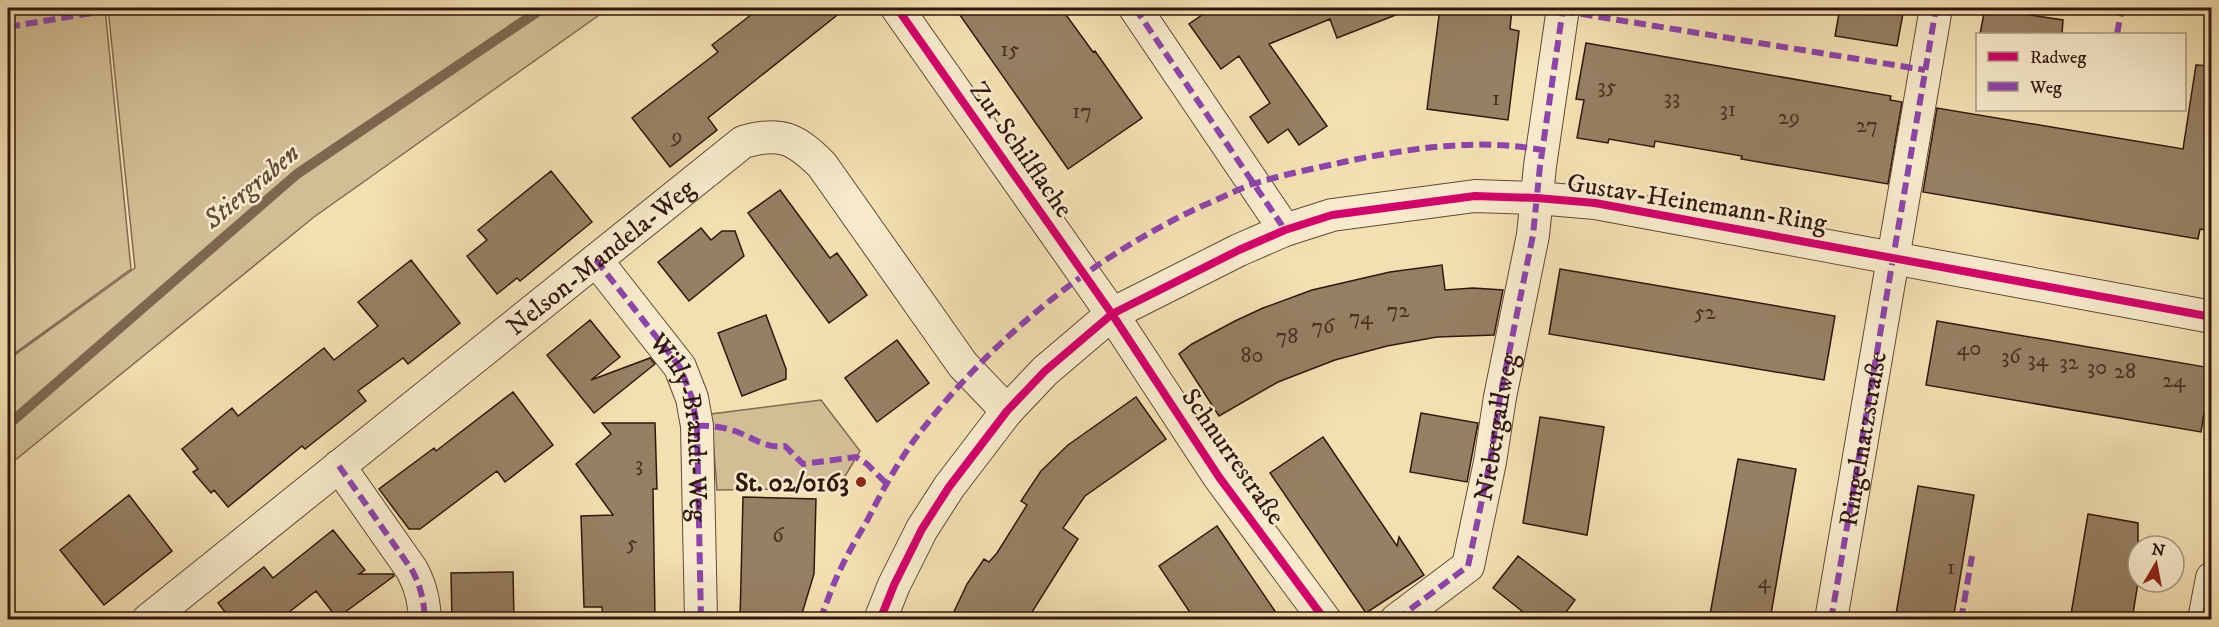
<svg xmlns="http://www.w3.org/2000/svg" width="2219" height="627" font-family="'IM FELL DW Pica',serif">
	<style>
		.green { fill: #d2be95; stroke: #826a52; stroke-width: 1.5 }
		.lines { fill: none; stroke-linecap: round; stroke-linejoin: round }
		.stream { stroke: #7e674f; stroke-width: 10 }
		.building { fill: #968063; stroke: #32170e; stroke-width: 1.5 }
		.minor-casing { stroke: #624937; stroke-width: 34 }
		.minor { stroke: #f7ebcc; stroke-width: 32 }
		.quiet { stroke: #8e44ad; stroke-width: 6; stroke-dasharray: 12 6; stroke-linecap: butt }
		.cycleway-casing { stroke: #f7ebcc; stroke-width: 11 }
		.cycleway { stroke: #d6006c; stroke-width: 8 }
		.poi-dot { fill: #8f2418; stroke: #f7ebcc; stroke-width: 2 }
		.labels { text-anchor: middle; stroke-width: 5; stroke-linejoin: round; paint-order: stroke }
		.number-label { font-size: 22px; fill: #4b3123 }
		.street-label { font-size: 26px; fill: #32170e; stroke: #f7ebcc }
		.poi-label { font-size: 26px; font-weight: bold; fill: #32170e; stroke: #f7ebcc; text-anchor: end }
		.water-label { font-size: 27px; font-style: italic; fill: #654c39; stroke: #f7ebcc }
	</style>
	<rect width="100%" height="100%" fill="#f3e0b1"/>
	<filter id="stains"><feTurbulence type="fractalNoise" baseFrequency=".00333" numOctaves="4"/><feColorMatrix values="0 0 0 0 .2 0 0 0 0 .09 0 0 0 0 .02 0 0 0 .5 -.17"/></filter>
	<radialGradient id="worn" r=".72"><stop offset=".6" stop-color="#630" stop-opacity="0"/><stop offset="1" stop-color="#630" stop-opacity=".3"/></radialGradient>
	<path class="green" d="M8 8H105L131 269 8 358Z
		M108 8H609L314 217 8 466V360L135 268Z
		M821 400 860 451 838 488 717 490 711 414Z"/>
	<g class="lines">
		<path class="stream" d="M8 425 297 174 543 8"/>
	</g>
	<path class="building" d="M760 8H846L708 118 717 130 670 167 632 118 718 52 712 45Z
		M955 8H1061L1093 52 1095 51 1142 118 1068 169Z
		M1212 8H1411V9L1337 38 1330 19 1269 44 1327 126 1299 145 1288 129 1268 143 1250 117 1270 103 1239 56 1221 69 1189 24Z
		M1440 8H1512L1510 29 1519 31 1508 120 1427 109Z
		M1840 8H1904L1897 46 1835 36Z
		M1985 8 2063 20 2062 34H1980Z
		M1586 43 1891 96 1890 100 1902 102 1888 184 1741 159 1742 156 1655 141 1654 147 1609 139 1608 143 1577 138 1584 100 1576 99Z
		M2196 65 2211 66V231L2200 229 2198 239 1923 192 1937 108 2183 149Z
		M551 171 592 222 520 281 517 278 497 294 467 256 487 240 478 230Z
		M780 190 830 258 837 253 867 295 829 323 748 213Z
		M701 228 711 240 722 231H735L744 256 689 301 658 262Z
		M411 260 460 323 408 364 403 358 358 391 366 401 305 449 302 446 228 507 214 490 211 493 193 472 198 469 182 449 232 408 238 416 324 348 334 360 378 326 358 302Z
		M1442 265 1445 290 1473 288 1503 290 1494 335 1437 337 1387 346 1335 360 1278 382 1219 416 1179 354 1192 344 1235 321 1263 308 1312 290 1390 272Z
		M1560 269 1835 316 1824 380 1549 334Z
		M766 315 786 369V379L742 396 718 333Z
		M590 320 620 357 591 380 650 358 655 364 594 413 547 355Z
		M1937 321 2211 368 2201 432 1926 385Z
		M897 340 929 383 877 422 845 378Z
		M513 392 553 445 505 482 497 471 420 529H409L379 489 434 448 436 451Z
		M1136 397 1166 439 1085 496 1063 528 1078 539 1027 620H950L967 584 984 559 989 562 997 553 1027 505 1021 501 1041 471 1068 445Z
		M1421 413 1478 423 1467 482 1410 472Z
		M1540 417 1604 427 1587 535 1523 523Z
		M602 423H655L657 489H653L655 620H603L602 607H584L581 516 613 515 576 464 611 434Z
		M1323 437 1397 546 1399 537 1424 575 1366 613 1270 473Z
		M1738 459 1796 469 1770 620H1709Z
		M1918 486 1974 495 1953 620H1895Z
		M129 495 172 551 104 605 60 550Z
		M743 497 816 499 814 574 800 620H740Z
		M2088 514 2138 523V582L2132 620H2070Z
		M1217 526 1281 620H1195L1159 566Z
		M333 530 365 570 359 574H393L394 576 337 618 316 591 279 620H231L218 603 264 567 273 578Z
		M1518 556 1575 600 1560 620H1533L1493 588Z
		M513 572 514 620H452L451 573Z"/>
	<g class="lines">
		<defs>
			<g id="minor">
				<path d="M897 8 1112 314 1219 477 1325 620"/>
				<path d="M1135 8 1285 230"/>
				<path id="s1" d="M596 260 680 367 692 398 697 426 701 620"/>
				<path d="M339 466 412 570C421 587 424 601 425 620"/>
				<path id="s2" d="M148 620 743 142C780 131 795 138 822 165L963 365 1007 411"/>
				<path d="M880 620 894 585 922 529 949 487 1007 411 1045 371 1112 314 1239 250 1285 230 1332 215 1475 196 1537 198 1595 203 2212 317"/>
				<path id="s3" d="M1396 620 1468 566 1490 462 1500 397 1533 235 1540 166 1563 8"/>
				<path id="s4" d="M1831 620 1936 8"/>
				<path d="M2204 620 2212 578"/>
			</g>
		</defs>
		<use href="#minor" class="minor-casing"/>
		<use href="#minor" class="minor"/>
		<path class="quiet" d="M1135 8 1285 230
			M1563 11 1925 70
			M8 27 122 8
			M2117 34 2122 8
			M596 260 680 367 692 398 697 426 701 620
			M697 426C710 425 722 427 735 431 752 437 766 449 785 446L803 464 856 457 867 464 886 483
			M339 466 412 570C421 587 424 601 425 620
			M820 620C827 602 833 584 841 568 849 551 859 535 868 519 882 491 897 464 915 439 990 340 1090 258 1202 206 1219 199 1236 190 1253 184 1284 174 1317 168 1348 161 1412 148 1478 138 1542 150
			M1396 620 1468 566 1490 462 1500 397 1533 235 1540 166 1563 8
			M1831 620 1936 8
			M1961 620 1972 556
			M2204 620 2212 578"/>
		<defs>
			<path id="cycleway" d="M897 8 1112 314 1219 477 1325 620
				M880 620 894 585 922 529 949 487 1007 411 1045 371 1112 314 1239 250 1285 230 1332 215 1475 196 1537 198 1595 203 2212 317"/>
		</defs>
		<use href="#cycleway" class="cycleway-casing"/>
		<use href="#cycleway" class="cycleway"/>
	</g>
	<circle class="poi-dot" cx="861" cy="482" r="6"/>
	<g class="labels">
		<g class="number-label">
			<text x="1010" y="56">15</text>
			<text x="1607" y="93">35</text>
			<text x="1672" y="104">33</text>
			<text x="1496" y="105">1</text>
			<text x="1728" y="116">31</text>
			<text x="1082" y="118">17</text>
			<text x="1789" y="124">29</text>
			<text x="1867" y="132">27</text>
			<text x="677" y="143">9</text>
			<text x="1398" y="317">72</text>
			<text x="1705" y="319">52</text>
			<text x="1361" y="324">74</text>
			<text x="1323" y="333">76</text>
			<text x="1287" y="343">78</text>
			<text x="1969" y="355">40</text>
			<text x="1252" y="362">80</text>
			<text x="2011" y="363">36</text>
			<text x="2038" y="366">34</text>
			<text x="2069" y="369">32</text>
			<text x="2097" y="374">30</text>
			<text x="2125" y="378">28</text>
			<text x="2174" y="387">24</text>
			<text x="639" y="471">3</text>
			<text x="778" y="542">6</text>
			<text x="632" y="550">5</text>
			<text x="1951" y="574">1</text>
			<text x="1764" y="588">4</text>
		</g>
		<g class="street-label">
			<text transform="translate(1022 149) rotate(55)" y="9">Zur Schilflache</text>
			<text transform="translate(1697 202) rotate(9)" y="9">Gustav-Heinemann-Ring</text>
			<text dy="9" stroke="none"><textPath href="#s2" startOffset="580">Nelson-Mandela-Weg</textPath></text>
			<text dy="9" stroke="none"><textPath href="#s3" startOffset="232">Niebergallweg</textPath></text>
			<text dy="9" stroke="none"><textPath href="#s1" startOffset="195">Willy-Brandt-Weg</textPath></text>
			<text dy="9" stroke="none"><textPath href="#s4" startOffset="184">Ringelnatzstraße</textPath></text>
			<text transform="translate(1234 456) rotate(55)" y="9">Schnurrestraße</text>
		</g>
		<g class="poi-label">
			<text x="849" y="491">St. 02/0163</text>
		</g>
		<g class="water-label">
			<text transform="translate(251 186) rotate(-40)" y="9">Stiergraben</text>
		</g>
	</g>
	<rect width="2219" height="627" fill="none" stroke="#f3e0b1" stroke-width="30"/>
	<rect x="9" y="9" width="2201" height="609" fill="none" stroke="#32170e" stroke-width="3"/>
	<rect x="15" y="15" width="2189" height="597" fill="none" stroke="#32170e" stroke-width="1.5"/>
	<rect x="1976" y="33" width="210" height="78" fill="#f7ebcc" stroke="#a89680" stroke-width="1.5"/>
	<rect x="1988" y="52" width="30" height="9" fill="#d6006c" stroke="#a89680" stroke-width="1.5"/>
	<text x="2030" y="63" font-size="18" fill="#32170e">Radweg</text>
	<rect x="1988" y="82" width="30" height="9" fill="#8e44ad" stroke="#a89680" stroke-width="1.5"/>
	<text x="2030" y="93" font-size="18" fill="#32170e">Weg</text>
	<g transform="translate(2156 564) rotate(10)"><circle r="28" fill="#f7ebcc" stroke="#a89680" stroke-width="1.5"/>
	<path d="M0-4.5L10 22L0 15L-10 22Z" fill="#8f2418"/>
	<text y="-9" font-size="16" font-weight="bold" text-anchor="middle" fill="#32170e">N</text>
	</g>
	<rect width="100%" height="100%" filter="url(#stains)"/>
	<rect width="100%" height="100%" fill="url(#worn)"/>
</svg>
